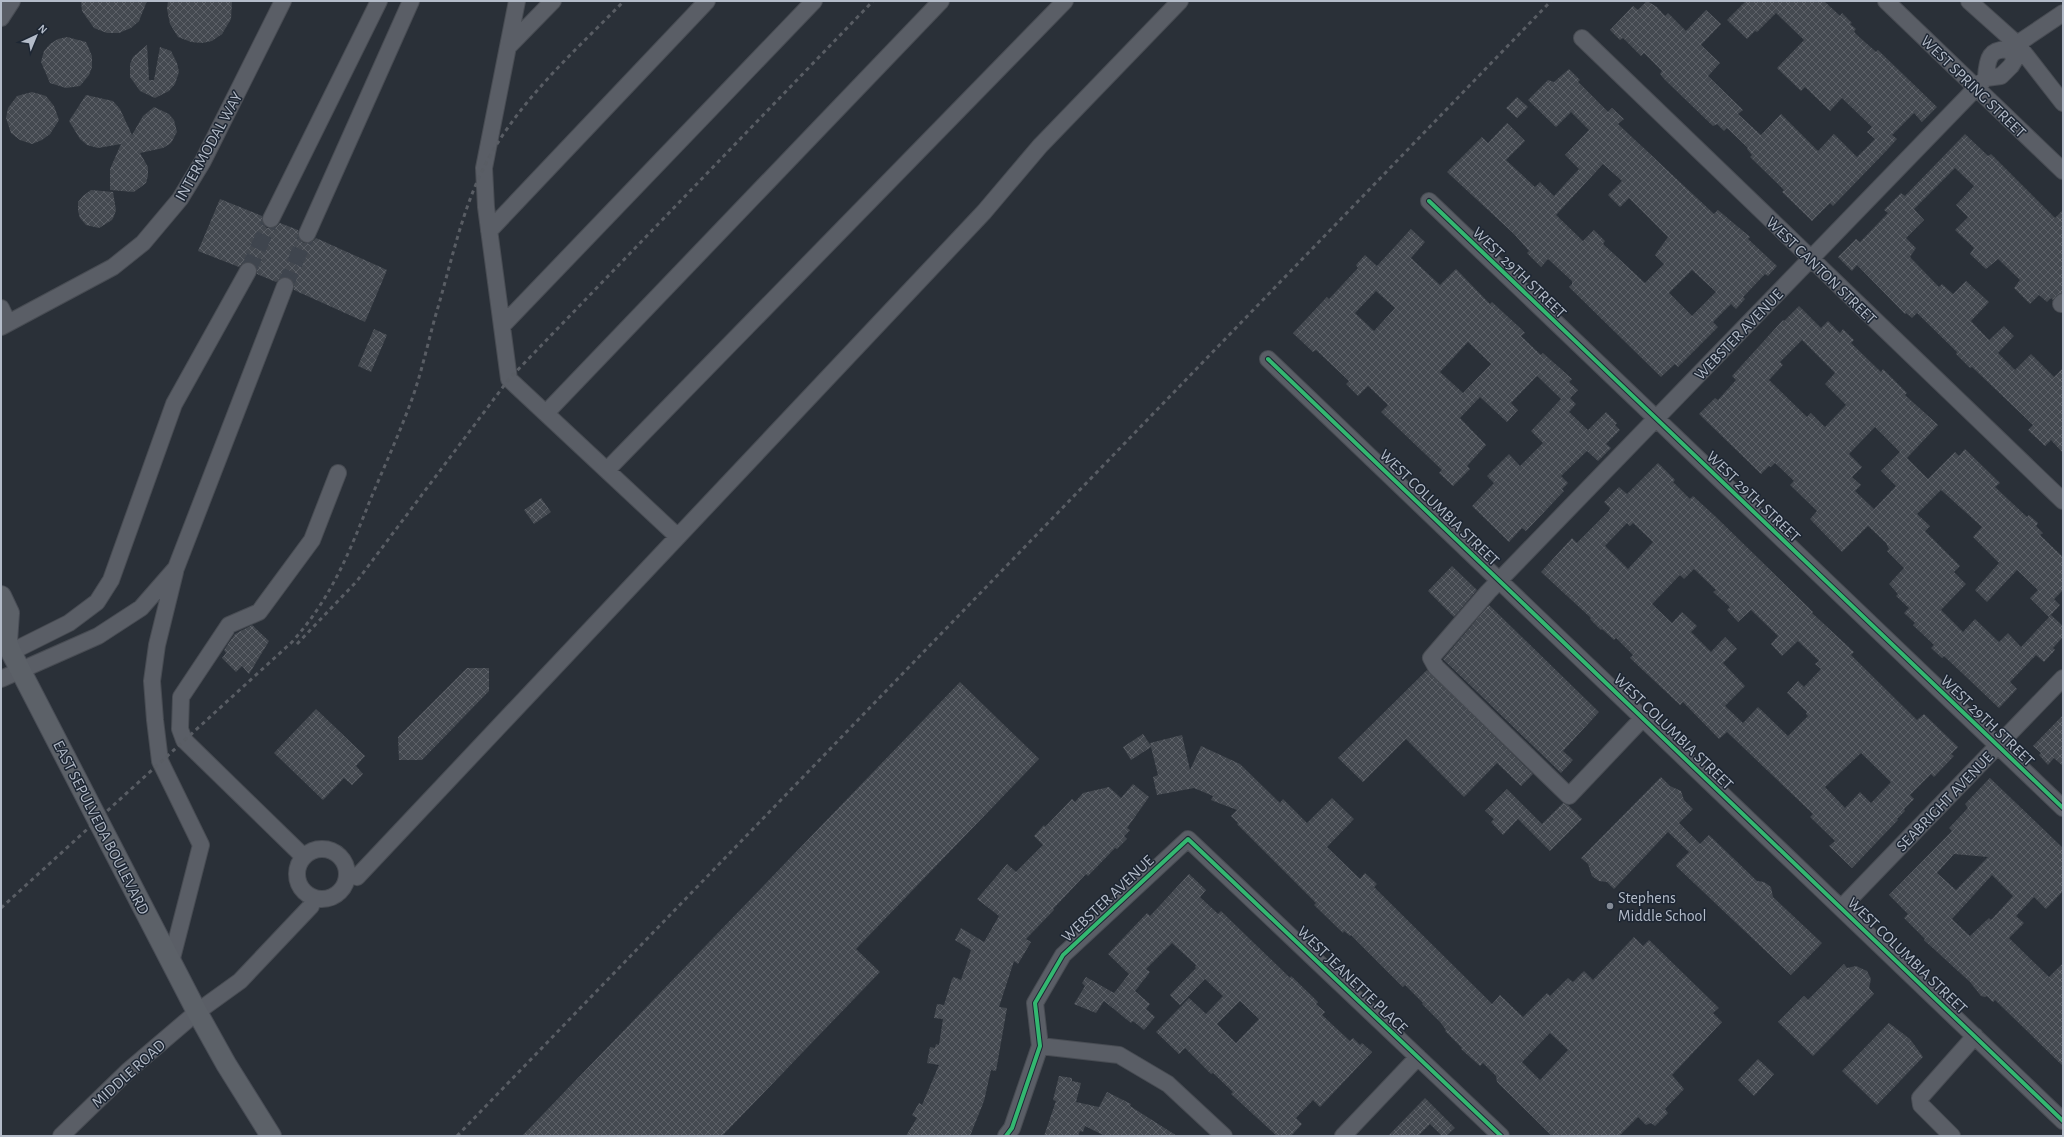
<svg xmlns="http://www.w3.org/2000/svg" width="2064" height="1137" font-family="'Alegreya Sans',sans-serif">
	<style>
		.building { fill: url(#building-cross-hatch); fill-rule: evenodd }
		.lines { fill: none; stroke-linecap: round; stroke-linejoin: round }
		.minor-tunnel { stroke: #3f454e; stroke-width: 16; stroke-dasharray: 16 8; stroke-linecap: butt }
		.minor-casing { stroke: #484c53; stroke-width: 18 }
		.major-casing { stroke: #484c55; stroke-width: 22 }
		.minor { stroke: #5a5e66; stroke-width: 16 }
		.major { stroke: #5c6168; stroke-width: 20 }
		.rail { stroke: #595d64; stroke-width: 3; stroke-dasharray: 4 4; stroke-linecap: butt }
		.cycleway-casing { stroke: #1d2633; stroke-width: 6 }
		.cycleway { stroke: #33b770; stroke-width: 4 }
		.poi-dot { fill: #848b96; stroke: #1d2633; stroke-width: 1.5 }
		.labels { text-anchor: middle; stroke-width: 3; stroke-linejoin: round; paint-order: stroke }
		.street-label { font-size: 16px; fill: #b4bcc9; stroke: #1d2633 }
		.poi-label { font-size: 16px; fill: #b4bcc9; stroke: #1d2633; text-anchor: start }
	</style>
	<defs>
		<pattern id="building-cross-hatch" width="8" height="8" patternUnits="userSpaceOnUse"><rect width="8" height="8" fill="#444950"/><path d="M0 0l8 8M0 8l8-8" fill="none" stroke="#5d6168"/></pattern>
	</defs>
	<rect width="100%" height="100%" fill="#2a3038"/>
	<path class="building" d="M81 1H147L139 21 131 28 119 33H107L94 28 82 11Z
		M168 1H232L231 19 222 34 212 41 202 43 191 42 178 37 170 24 167 9Z
		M1647 1 1657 7 1665 16 1668 13 1686 31 1706 10 1721 24 1701 45 1720 63 1708 76 1743 110 1738 114 1761 135 1781 114 1818 151 1834 134 1857 157 1875 139 1867 132 1872 127 1842 98 1830 111 1805 87 1801 91 1777 68 1804 40 1776 13 1757 32 1755 31 1747 39 1727 20 1746 1H1824L1840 16 1842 13 1852 23 1850 24 1856 29 1854 31 1856 34 1876 52 1878 50 1937 107 1922 122 1914 113 1892 135 1897 139 1887 150 1833 206 1830 203 1812 221 1782 192 1784 190 1750 157 1752 155 1747 149 1748 148 1727 128 1724 131 1717 124 1713 126 1665 80 1660 74 1662 71 1644 53 1641 56 1623 38 1620 40 1610 30 1633 6 1638 10Z
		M67 37 86 42 92 56V67L89 75 80 86 66 88 50 83 41 62 44 51 50 44 58 39Z
		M147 45 149 80H154L160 47 171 51 177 63 179 72 175 84 169 91 155 98 140 91 130 77V64L133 57Z
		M1569 69 1580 80 1578 82 1608 112 1612 108 1624 119 1618 124 1714 214 1718 210 1750 237 1748 239 1777 266 1768 276 1765 274 1743 297 1745 299 1736 309 1731 304 1713 322 1718 327 1678 367 1675 364 1661 377 1569 287 1572 284V281L1548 259 1541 267 1527 253 1529 251 1514 234 1447 172 1482 137 1488 143 1507 123 1525 141 1506 160 1535 187 1540 182 1554 196 1579 169 1565 155 1589 130 1571 112 1556 127 1528 100 1548 80 1554 82ZM1603 164 1622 181 1608 195 1620 207 1629 198 1668 237 1655 255 1664 264 1645 283 1603 244 1605 241 1594 230 1583 241 1556 215ZM1692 270 1716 292 1692 316 1669 293Z
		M32 92 46 96 54 106 59 120 50 134 42 140 32 144 20 140 11 133 6 118 8 108 17 96Z
		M86 95 113 101 120 109 132 135 143 116 154 107 169 114 174 120 177 132 171 143 163 148 140 153 148 167V176L146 183 134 192 110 190V169L121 144 98 148 87 145 80 139 69 121Z
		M1517 97 1528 107 1517 118 1506 108Z
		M1965 134 1988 156 1991 154 2055 218 2063 210V293L2057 295 2053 300 2051 298 2047 302 2039 295 2030 304 2014 288 2020 280 1998 259 1986 269 1970 254 1974 248 1955 230 1968 217 1956 205 1974 186 1955 168 1914 209 1924 220 1906 238 1916 248 1910 257 1939 287 1942 284 1953 294 1966 281 1989 302 1971 321 1989 340 2004 326 2014 336 1998 353 2015 370 2031 354 2054 377 2063 368V453L2051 440 2045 446 2028 430 2033 425 1972 367 1970 368 1956 354 1957 352 1917 313 1912 318 1906 313 1905 314 1857 265 1852 271 1838 257 1856 239 1860 242 1888 213 1884 210 1901 193 1905 196Z
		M91 190 113 192 116 210 114 216 112 220 99 228 86 225 80 218 78 211V202L83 196Z
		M220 199 262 216 263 224 267 228 276 227 280 223 298 230 299 239 304 243 312 242 316 238 387 270 365 322 294 290V284L289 277H283L276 282 257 274 256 266 252 263H243L239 267 198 251Z
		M1411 229 1425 242 1411 258 1440 285 1456 269 1490 304 1492 302 1520 328 1525 333 1521 336 1541 355 1543 353 1572 379 1569 382 1578 390 1570 398 1576 404 1569 412 1588 430 1606 412 1617 423 1615 425 1620 430 1606 444 1611 448 1598 461 1587 451 1561 476 1568 483 1562 489 1564 491 1526 531 1522 528 1509 542 1472 506 1494 483 1487 476 1509 454 1520 466 1543 443 1531 431 1561 399 1537 376 1511 403 1518 410 1507 422 1480 397 1460 418 1486 445 1467 466 1470 469 1453 486 1439 473 1442 470 1381 412 1388 405 1368 386 1358 396 1346 384 1349 381 1316 350 1313 352 1293 333 1327 297 1329 299 1358 268 1356 265 1365 255 1377 266ZM1376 291 1395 308 1374 331 1355 313ZM1468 342 1491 364 1463 393 1440 372Z
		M1799 306 1821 328 1828 321 1840 333 1843 329 1854 340 1851 343 1881 372 1883 369 1907 393 1905 395 1938 425 1907 458 1928 479 1955 452 1959 456 1965 449 2000 483 1995 487 2027 517 2029 515 2038 523 2036 526 2043 533 2040 535 2063 557V590L2054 599 2060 605 2049 617 2030 598 2038 590 2017 570 1987 602 1975 590 1999 563 1973 537 1982 527 1941 490 1917 514 1930 526 1925 531 1960 566 1954 572 1966 584 1941 610 1963 632 1975 619 1999 642 2008 633 2021 647 2051 615 2063 626V637L2053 648 2055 650 2044 662 2036 655 2010 682 2017 689 1999 708 1944 656 1942 658 1931 648 1934 645 1913 625 1915 623 1904 613 1909 608 1896 596 1898 594 1889 584 1904 568 1887 551 1889 549 1886 543 1868 526 1842 552 1810 519 1817 511 1790 485 1794 481 1775 463 1771 467 1769 466 1761 474 1699 414 1715 398 1718 400 1736 380 1732 376 1783 320 1784 321ZM1802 340 1835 373 1825 384 1846 405 1825 427 1811 413 1807 417 1769 380 1783 365 1780 362ZM1875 427 1900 452 1881 471 1896 486 1874 509 1855 491 1861 485 1852 477 1862 467 1849 454Z
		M374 329 387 335 371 372 358 366Z
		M1658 463 1675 480 1673 482 1690 499 1693 496 1716 517 1813 612 1812 613 1854 652 1851 655 1917 720 1924 714 1958 747 1951 754 1954 756 1934 777 1931 774 1910 795 1914 799 1904 809 1905 811 1897 819 1898 820 1852 868 1829 846 1835 841 1810 817 1813 814 1727 732 1719 739 1683 702 1680 705 1630 658 1633 655 1616 638 1614 640 1602 629 1601 630 1590 619 1591 618 1541 572 1572 538 1577 543 1609 511 1610 508 1604 502 1619 487 1627 494ZM1627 523 1630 526 1633 523 1653 542 1628 569 1605 546ZM1694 569 1716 590 1713 592 1730 607 1727 610 1738 622 1751 610 1778 636 1771 644 1782 656 1798 641 1819 661 1815 664 1821 669 1804 687 1798 681 1787 693 1807 712 1806 714 1808 716 1788 736 1758 707 1743 723 1725 706 1745 686 1723 663 1737 649 1725 637 1711 652 1691 632 1697 626 1682 612 1672 623 1652 604 1680 575 1684 579ZM1861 753 1891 782 1871 803 1860 792 1845 808 1825 787Z
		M541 498 551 512 534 524 524 510Z
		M1452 566 1477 590 1454 617 1428 591Z
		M1489 605 1599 712 1563 751 1573 760 1561 773 1443 659Z
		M252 625 269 641 249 674 242 666 236 672 222 658 226 653 224 650 235 634Z
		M467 668H489V691L422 760H399L398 737Z
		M1427 670 1533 774 1521 786 1497 763 1464 797 1406 739 1363 782 1338 758Z
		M960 682 1039 759 856 949 880 972 722 1136H522Z
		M316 709 365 756 356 766 363 774 352 785 344 778 323 800 274 753Z
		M2063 715V766L2054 758 2048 765 2039 755 2041 753 2033 746Z
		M1143 734 1151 746 1150 743 1182 735 1190 770 1201 746 1240 764 1280 803 1283 799 1307 823 1332 798 1354 819 1327 847 1360 879 1365 873 1377 884 1374 887 1492 1004 1500 995 1523 1017 1547 993 1550 996 1568 978 1573 982 1584 971 1593 980 1634 937 1643 946 1649 940 1719 1008 1713 1013 1722 1022 1672 1075 1684 1089 1665 1109 1668 1113 1655 1126 1651 1123 1646 1125 1638 1117 1619 1136H1552L1497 1082 1496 1076 1483 1063 1480 1066 1461 1049 1462 1048 1445 1031 1446 1030 1440 1022 1422 1004 1423 1003 1405 985 1403 987 1351 935 1350 936 1344 931 1343 933 1314 905 1316 903 1237 824 1238 823 1231 816 1237 810 1211 800 1213 796 1194 788 1157 795 1153 777 1158 775 1151 747 1131 760 1123 747ZM1550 1033 1568 1050 1540 1080 1522 1062Z
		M1661 777 1670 786 1681 791 1684 800 1693 809 1679 823 1700 844 1709 835 1757 881 1764 882 1771 887 1773 897 1822 943 1791 975 1677 867 1676 865 1689 852 1668 832 1614 889 1607 882 1599 881 1592 876 1588 864 1581 858Z
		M1990 778 2063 848V891L2046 909 2034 897 2016 916 2024 923 2009 938 2049 977 2063 963V1066L1995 1000 1993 1002 1987 996 1985 997 1981 996 1970 982 1924 940 1925 939 1904 918 1908 914 1889 895 1952 831 1949 828 1968 808 1965 804ZM1954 854 1988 857 1956 890 1937 873ZM1992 875 2013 896 1991 920 1989 918 1970 936 1952 919Z
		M1133 784 1149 797 1127 828 1130 830 1124 836 1127 839 1117 849 1115 848 1088 876 1086 874 1053 909 1054 910 1026 939 1031 942 1018 964 1014 961 999 1007 1007 1008 996 1071 991 1070 984 1101 970 1136H906L917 1118 912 1115 919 1103 922 1105 939 1065 927 1063 930 1047 935 1048 936 1044 939 1045 943 1019 934 1018 937 1004 944 1005 952 979 954 977 961 980 971 950 955 940 961 928 984 942 999 916 977 899 1007 864 1016 872 1043 845 1034 836 1044 825 1045 827 1072 799 1075 802 1083 793 1109 787 1121 798Z
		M1507 789 1542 824 1563 803 1568 805 1582 819 1550 851 1518 819 1503 835 1491 822 1494 819 1485 811Z
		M1189 874 1206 890 1200 897 1218 914 1221 911 1290 978 1291 976 1313 997 1318 1002 1316 1004 1325 1012 1322 1015 1350 1041 1353 1038 1360 1045 1362 1043 1372 1052 1320 1107 1313 1100 1296 1118 1302 1124 1291 1136H1277L1231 1094 1233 1092 1213 1073 1211 1074 1185 1048 1179 1054 1156 1032 1189 998 1206 1014 1223 996 1205 979 1180 1005 1170 995 1196 968 1195 967 1196 965 1172 943 1146 969 1150 972 1135 991 1150 1004 1146 1009 1155 1017 1144 1030 1133 1021 1131 1023 1104 1001 1096 1013 1074 1004 1085 986 1082 983 1086 977 1114 993 1129 974 1108 954 1147 913 1150 916ZM1240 1001 1259 1019 1236 1043 1217 1024Z
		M1844 964 1847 968 1856 966 1867 971 1871 979 1869 988 1874 994 1813 1056 1778 1022 1804 996 1808 1000Z
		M1889 1023 1910 1039 1923 1057 1877 1105 1842 1071Z
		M1758 1059 1774 1074 1754 1096 1738 1080Z
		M1059 1076 1072 1078V1081L1081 1083 1076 1102 1099 1107 1107 1092 1131 1104 1130 1106 1177 1136H1105L1085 1126 1083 1132 1080 1131 1078 1136H1044L1056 1101 1053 1100Z
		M1425 1098 1455 1128 1446 1136H1442L1430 1124 1418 1136H1388Z"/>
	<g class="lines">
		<path class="minor-tunnel" d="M248 271 271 219
			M285 286 307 234"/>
		<defs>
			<path id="minor" d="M517 1 484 168 486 207 509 379 677 536
				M1886 1 2063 171
				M1969 1 2017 44 2063 103
				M1 18 12 1
				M1582 38 2063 501
				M508 47 553 1
				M2012 50 2017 44 2063 13
				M1986 78C1987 59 1989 47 2012 50
				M1429 201 2063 808
				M271 219 379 1
				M489 231 707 1
				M307 234 411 1
				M2061 304 2063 302
				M1 308 8 323
				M502 326 814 1
				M1 327 113 267 143 243 180 199 203 161 283 1
				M1268 359 2063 1121
				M546 413 941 1
				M607 470 1065 1
				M11 652 69 623 97 602 111 580 174 404 248 271
				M1 679 98 636 141 608 176 568 285 286
				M1643 718 1569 796 1436 667 1431 658 1488 592 1976 88 1986 78 2001 76 2011 66 2014 61 2012 50
				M297 874a25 25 0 1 1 50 0a25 25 0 1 1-50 0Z
				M304 857 184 740 180 729 181 697 229 625 259 612 312 540 338 473
				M347 873 357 877 984 212 1040 146 1180 1
				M1841 908 2063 678
				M171 962 201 845 160 761 155 720 152 681 157 645 175 572
				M1040 1046 1119 1055 1168 1084 1224 1136
				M61 1136 129 1070 197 1012 240 981 311 906 313 897
				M1006 1136 1012 1128 1040 1046 1035 1003 1063 955 1188 839 1501 1136
				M1343 1136 1418 1057
				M1952 1136 1921 1105 1920 1098 1975 1036"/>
			<path id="major" d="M1 596 9 613 7 642
				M1 639 7 642 11 652 197 1012 226 1064 271 1136"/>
		</defs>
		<use href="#minor" class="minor-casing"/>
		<use href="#major" class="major-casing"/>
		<use href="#minor" class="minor"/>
		<use href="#major" class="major"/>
		<path class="rail" d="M297 644 357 581 509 379 873 1
			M1 908 292 642C332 597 349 553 371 498 385 465 400 432 412 399 422 371 428 342 436 314 451 264 461 213 484 167 517 102 574 52 624 1
			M457 1136 1551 1"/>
		<defs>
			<path id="cycleway" d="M1429 201 2063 808
				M1268 359 2063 1121
				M1006 1136 1012 1128 1040 1046 1035 1003 1063 955 1188 839 1501 1136"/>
		</defs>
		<use href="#cycleway" class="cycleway-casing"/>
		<use href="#cycleway" class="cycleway"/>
	</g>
	<circle class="poi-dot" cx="1610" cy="906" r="4"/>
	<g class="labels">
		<g class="street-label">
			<text transform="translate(1974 86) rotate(44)" y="6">WEST SPRING STREET</text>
			<text transform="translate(208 146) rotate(-61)" y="6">INTERMODAL WAY</text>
			<text transform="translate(1822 270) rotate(44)" y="6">WEST CANTON STREET</text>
			<text transform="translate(1520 272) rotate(44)" y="6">WEST 29TH STREET</text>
			<text transform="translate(1738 334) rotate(-46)" y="6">WEBSTER AVENUE</text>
			<text transform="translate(1754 496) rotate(44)" y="6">WEST 29TH STREET</text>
			<text transform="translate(1440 507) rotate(44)" y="6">WEST COLUMBIA STREET</text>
			<text transform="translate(1988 720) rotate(44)" y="6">WEST 29TH STREET</text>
			<text transform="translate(1674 731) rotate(44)" y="6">WEST COLUMBIA STREET</text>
			<text transform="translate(1944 801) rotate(-46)" y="6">SEABRIGHT AVENUE</text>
			<text transform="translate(102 827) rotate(63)" y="6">EAST SEPULVEDA BOULEVARD</text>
			<text transform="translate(1107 898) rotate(-43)" y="6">WEBSTER AVENUE</text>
			<text transform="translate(1908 955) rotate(44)" y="6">WEST COLUMBIA STREET</text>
			<text transform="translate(1353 979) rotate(44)" y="6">WEST JEANETTE PLACE</text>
			<text transform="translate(128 1073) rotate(-42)" y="6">MIDDLE ROAD</text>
		</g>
		<g class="poi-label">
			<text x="1618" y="903">Stephens<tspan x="1618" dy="18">Middle School</tspan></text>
		</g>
	</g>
	<rect width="2064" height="1137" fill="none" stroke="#b4bcc9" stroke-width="4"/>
	<g transform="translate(36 36) rotate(44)" stroke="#1d2633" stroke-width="3" paint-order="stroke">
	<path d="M0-3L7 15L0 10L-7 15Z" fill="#b4bcc9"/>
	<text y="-6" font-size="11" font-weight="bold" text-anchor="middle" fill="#b4bcc9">N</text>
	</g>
</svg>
